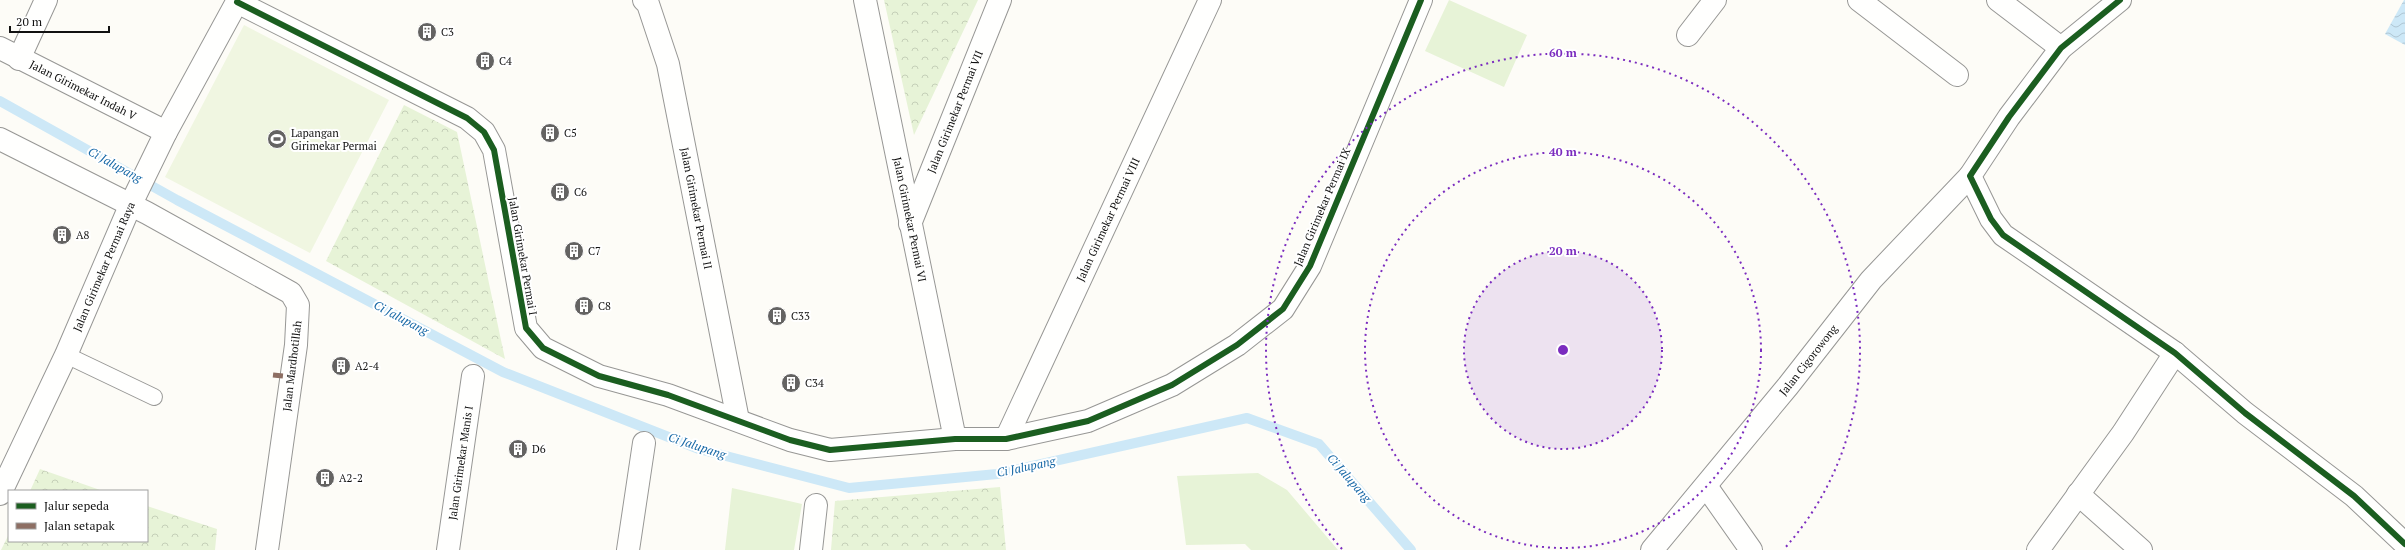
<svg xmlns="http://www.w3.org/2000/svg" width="2405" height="550" font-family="'PT Serif',serif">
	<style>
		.grass { fill: #e7f3d7 }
		.park { fill: url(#park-crowns) }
		.pitch { fill: #f0f6e1 }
		.water { fill: url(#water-waves) }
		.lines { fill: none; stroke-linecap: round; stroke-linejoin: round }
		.stream { stroke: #cde8f7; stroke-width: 10 }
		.lane-casing { stroke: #979795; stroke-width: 18 }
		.street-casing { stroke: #979795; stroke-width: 24 }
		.lane { stroke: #fffffe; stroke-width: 16 }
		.street { stroke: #fffffe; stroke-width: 22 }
		.quiet { stroke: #8d6e63; stroke-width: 5; stroke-dasharray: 10 5; stroke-linecap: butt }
		.cycleway-casing { stroke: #fff; stroke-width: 8 }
		.cycleway { stroke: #1b5e20; stroke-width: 6 }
		.ring { fill: none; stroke: #7b2cbf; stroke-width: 2; stroke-dasharray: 2 4 }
		.labels { text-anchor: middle; stroke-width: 4; stroke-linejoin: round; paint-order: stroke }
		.poi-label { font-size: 11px; fill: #111; stroke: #fff; text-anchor: start }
		.street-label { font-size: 11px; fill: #111; stroke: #fff }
		.water-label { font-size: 12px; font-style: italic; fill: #1768a6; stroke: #fff }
		.centre { fill: #7b2cbf; stroke: #fff; stroke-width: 2 }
		.ring-label { font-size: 12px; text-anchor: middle; font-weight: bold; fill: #7b2cbf; stroke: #fff; stroke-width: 4; stroke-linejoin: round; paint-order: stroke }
	</style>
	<defs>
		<pattern id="park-crowns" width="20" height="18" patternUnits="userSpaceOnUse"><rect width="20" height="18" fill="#e7f3d7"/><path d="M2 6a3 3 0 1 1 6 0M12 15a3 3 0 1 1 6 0" fill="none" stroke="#c5cfb8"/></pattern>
		<pattern id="water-waves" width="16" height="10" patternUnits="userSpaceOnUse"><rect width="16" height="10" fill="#cde8f7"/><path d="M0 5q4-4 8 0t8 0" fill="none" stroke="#afc6d3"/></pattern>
	</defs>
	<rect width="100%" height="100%" fill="#fdfcf7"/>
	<path class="grass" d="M1449 0 1527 35 1504 87 1425 51Z
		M1258 473 1287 490 1338 550H1251L1245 544 1186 545 1177 476Z
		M732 488 802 504 794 550H725Z"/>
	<path class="park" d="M884 0H978L914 135Z
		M404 105 457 132 505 359 326 261Z
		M40 469 103 491H30Z
		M1000 487 1006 550H831L835 501Z
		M147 506 217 529 215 550H1L9 534V541H147Z"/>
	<path class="pitch" d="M244 25 389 100 310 253 165 177Z"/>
	<path class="water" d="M2404 0H2405V45L2385 34Z"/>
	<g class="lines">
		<path class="stream" d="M0 101 177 200 503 372 699 449 849 488 997 474 1247 418 1319 444 1411 550"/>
		<defs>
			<path id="lane" d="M66 355 154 397"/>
			<g id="street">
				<path id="s1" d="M644 0 648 4 668 64 738 420"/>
				<path id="s2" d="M865 0 955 439"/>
				<path d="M1859 0 1957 75"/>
				<path d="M1998 0 2061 48"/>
				<path d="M2120 0 2061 48 2009 117 1970 176 1991 219 2003 235 2175 353 2245 413 2354 496 2405 544"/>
				<path d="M237 2 467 118 484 132 494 150 526 328 543 348 599 376 668 395 790 440 830 450 955 439H1006L1088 421 1172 385 1237 345 1283 309 1310 266 1421 0"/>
				<path d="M1688 35 1715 0"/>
				<path id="s3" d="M0 48 166 132"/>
				<path d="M19 59 46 0"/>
				<path d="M0 139 147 213 291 293 298 305 296 345 267 550"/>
				<path id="s4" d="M910 224 1000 0"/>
				<path id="s5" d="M1006 439 1210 0"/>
				<path d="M1706 486 1751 550"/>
				<path id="s6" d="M0 494 66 355 130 206 166 132 238 0"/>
				<path d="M2078 494 2141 550"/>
				<path id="s7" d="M448 550 473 376"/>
				<path d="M628 550 644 443"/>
				<path d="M811 550 816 505"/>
				<path id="s8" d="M1652 550 1788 386 1871 280 1970 176"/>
				<path d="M2038 550 2123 433 2175 353"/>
			</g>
		</defs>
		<use href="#lane" class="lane-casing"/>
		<use href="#street" class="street-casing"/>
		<use href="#lane" class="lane"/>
		<use href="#street" class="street"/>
		<path class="quiet" d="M273 375 291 377"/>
		<defs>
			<path id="cycleway" d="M2120 0 2061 48 2009 117 1970 176 1991 219 2003 235 2175 353 2245 413 2354 496 2405 544
				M237 2 467 118 484 132 494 150 526 328 543 348 599 376 668 395 790 440 830 450 955 439H1006L1088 421 1172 385 1237 345 1283 309 1310 266 1421 0"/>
		</defs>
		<use href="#cycleway" class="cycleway-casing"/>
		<use href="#cycleway" class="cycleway"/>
	</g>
	<circle cx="1563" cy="350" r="99" fill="#7b2cbf" fill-opacity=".12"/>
	<g class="ring">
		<circle cx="1563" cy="350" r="99"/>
		<circle cx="1563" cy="350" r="198"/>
		<path d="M1342 549A297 297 0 1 1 1784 549"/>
	</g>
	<defs>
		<symbol id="building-disc" viewBox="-11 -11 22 22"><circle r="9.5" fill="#646362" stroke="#fff"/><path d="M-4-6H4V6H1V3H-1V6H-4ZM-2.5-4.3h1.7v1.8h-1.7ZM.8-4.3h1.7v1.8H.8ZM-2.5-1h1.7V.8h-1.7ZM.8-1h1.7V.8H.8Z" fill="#fff"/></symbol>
		<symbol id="stadium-disc" viewBox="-11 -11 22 22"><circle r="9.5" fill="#646362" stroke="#fff"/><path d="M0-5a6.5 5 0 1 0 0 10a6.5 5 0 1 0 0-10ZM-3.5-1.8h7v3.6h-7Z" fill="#fff"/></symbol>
	</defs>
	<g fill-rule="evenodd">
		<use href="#building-disc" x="416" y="21" width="22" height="22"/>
		<use href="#building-disc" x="474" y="50" width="22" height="22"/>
		<use href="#building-disc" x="539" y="122" width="22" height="22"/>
		<use href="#stadium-disc" x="266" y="128" width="22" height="22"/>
		<use href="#building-disc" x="549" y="181" width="22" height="22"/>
		<use href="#building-disc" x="51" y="224" width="22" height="22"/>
		<use href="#building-disc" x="563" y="240" width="22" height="22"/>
		<use href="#building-disc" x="573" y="295" width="22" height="22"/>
		<use href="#building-disc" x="766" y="305" width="22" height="22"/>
		<use href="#building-disc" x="330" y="355" width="22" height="22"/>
		<use href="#building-disc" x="780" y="372" width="22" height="22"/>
		<use href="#building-disc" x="507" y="438" width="22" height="22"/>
		<use href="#building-disc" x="314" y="467" width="22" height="22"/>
	</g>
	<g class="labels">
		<g class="poi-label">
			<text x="441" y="36">C3</text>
			<text x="499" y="65">C4</text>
			<text x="291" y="137">Lapangan<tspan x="291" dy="13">Girimekar Permai</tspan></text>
			<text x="564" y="137">C5</text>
			<text x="574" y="196">C6</text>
			<text x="76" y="239">A8</text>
			<text x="588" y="255">C7</text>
			<text x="598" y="310">C8</text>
			<text x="791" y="320">C33</text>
			<text x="355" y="370">A2-4</text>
			<text x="805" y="387">C34</text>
			<text x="532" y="453">D6</text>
			<text x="339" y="482">A2-2</text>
		</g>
		<g class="street-label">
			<text dy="4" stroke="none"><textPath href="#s3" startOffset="93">Jalan Girimekar Indah V</textPath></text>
			<text dy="4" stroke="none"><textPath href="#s4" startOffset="121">Jalan Girimekar Permai VII</textPath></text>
			<text transform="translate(1322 207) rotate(-67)" y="4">Jalan Girimekar Permai IX</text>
			<text dy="4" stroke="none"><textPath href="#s1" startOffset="216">Jalan Girimekar Permai II</textPath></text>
			<text dy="4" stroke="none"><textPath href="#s2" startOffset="224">Jalan Girimekar Permai VI</textPath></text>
			<text dy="4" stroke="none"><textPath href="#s5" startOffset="242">Jalan Girimekar Permai VIII</textPath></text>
			<text transform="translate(523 256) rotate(80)" y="4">Jalan Girimekar Permai I</text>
			<text dy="4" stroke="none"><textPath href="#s6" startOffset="250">Jalan Girimekar Permai Raya</textPath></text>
			<text dy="4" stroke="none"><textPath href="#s8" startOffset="246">Jalan Cigorowong</textPath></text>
			<text transform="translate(292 366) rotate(-83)" y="4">Jalan Mardhotillah</text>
			<text dy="4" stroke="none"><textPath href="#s7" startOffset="88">Jalan Girimekar Manis I</textPath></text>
		</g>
		<g class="water-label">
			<text transform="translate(115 165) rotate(29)" y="4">Ci Jalupang</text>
			<text transform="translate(401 318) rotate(28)" y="4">Ci Jalupang</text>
			<text transform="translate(697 446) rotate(18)" y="4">Ci Jalupang</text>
			<text transform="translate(1026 467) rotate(-12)" y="4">Ci Jalupang</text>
			<text transform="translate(1349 478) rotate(49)" y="4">Ci Jalupang</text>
		</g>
	</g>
	<circle cx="1563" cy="350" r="6" class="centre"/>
	<g class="ring-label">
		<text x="1563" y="57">60 m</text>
		<text x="1563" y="156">40 m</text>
		<text x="1563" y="255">20 m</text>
	</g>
	<rect x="8" y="490" width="140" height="52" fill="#ffffff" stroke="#a0a0a0"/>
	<rect x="16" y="503" width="20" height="6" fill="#1b5e20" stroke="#a0a0a0"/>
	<text x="44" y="510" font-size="12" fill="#111111">Jalur sepeda</text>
	<rect x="16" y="523" width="20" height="6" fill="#8d6e63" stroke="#a0a0a0"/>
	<text x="44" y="530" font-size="12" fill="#111111">Jalan setapak</text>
	<path d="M10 26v6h99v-6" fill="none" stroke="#111111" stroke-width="2"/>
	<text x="16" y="26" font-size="12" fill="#111111" stroke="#ffffff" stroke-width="3" paint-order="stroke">20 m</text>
</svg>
